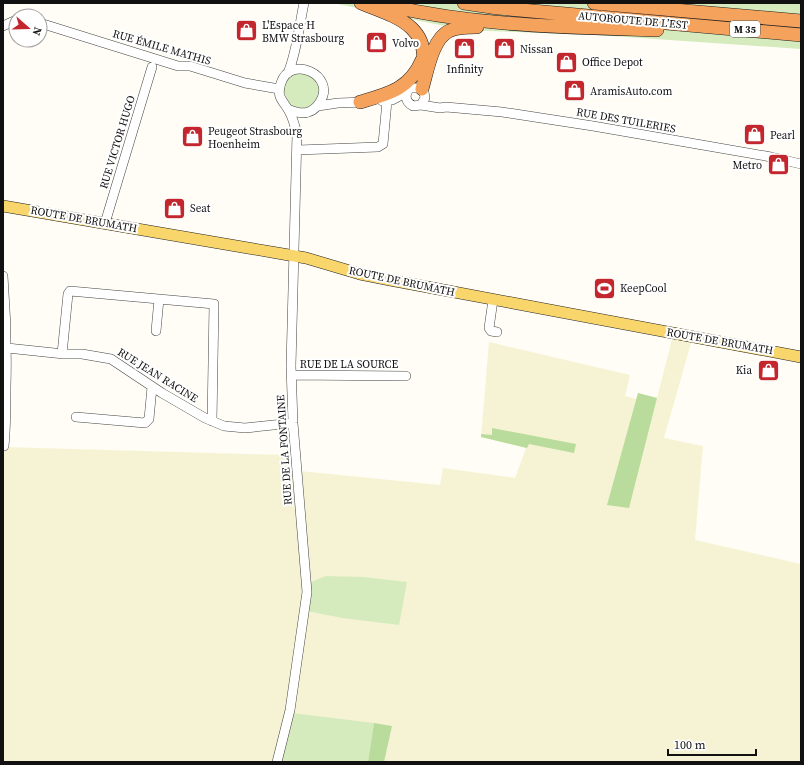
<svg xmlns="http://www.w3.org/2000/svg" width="804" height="765" font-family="'Source Serif 4',serif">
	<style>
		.farmland { fill: #f6f3d4 }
		.green { fill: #d5ebbd }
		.forest { fill: #b9dc9c }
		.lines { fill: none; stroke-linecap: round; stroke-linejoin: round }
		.minor-casing { stroke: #444; stroke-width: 10 }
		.major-casing { stroke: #222; stroke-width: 12 }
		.highway-casing { stroke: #222; stroke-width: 14 }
		.minor { stroke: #fff; stroke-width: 9 }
		.major { stroke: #f9d66b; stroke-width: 11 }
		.highway { stroke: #f5a25d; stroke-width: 13 }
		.labels { text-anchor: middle; stroke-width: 4; stroke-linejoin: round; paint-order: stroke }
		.shield { fill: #fff; stroke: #585858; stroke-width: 1 }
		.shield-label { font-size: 10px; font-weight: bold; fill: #111 }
		.street-label { font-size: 11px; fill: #111; stroke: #fff }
		.poi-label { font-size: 11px; fill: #111; stroke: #fff; text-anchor: start }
	</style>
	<rect width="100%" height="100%" fill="#fffdf5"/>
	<path class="farmland" d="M672 339 691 343 664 438 703 446 695 540 801 564V762H3V447L287 455 290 470 440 485 443 468 515 478 526 448 481 437 489 342 630 375 625 396 636 399 638 393 657 398Z"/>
	<path class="green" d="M333 3 801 4V49L597 35 464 30Z
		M302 71 317 79C318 83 320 88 319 92 318 114 283 114 284 89 284 84 284 80 288 77 291 74 298 73 302 71Z
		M326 576 363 577 407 582 399 625 342 618 307 611 311 582Z
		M292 713 374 723 368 762H279Z"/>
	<path class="forest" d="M638 393 657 398 629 508 607 505Z
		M492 428 576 444 574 453 529 444 527 448 481 437V434L492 435Z
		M374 723 392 726 384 762H368Z"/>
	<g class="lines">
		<defs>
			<path id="minor" d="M40 23 178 66H190L245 83 279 89
				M3 26 16 20
				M288 73C297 51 299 27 304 3
				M382 101 392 100 407 92
				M421 105 425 98 424 92 419 88H410C404 94 405 102 413 106L421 105 440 108 446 107 502 112 593 126 771 157 801 164
				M318 106 338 103 365 102
				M298 150 378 147 383 144 387 101
				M105 223 152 67
				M3 276C6 314 7 350 6 388 6 408 6 427 4 446
				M493 300 489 328 491 331 497 332
				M156 331 159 299
				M7 348 64 354H82L111 359 162 393 205 418 224 426 245 428 293 423
				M62 354 68 294 70 291 214 304 212 421
				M291 375 406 376
				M76 417 145 423 149 419 152 387
				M277 762 290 710 307 592 293 423 291 366 297 134C295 126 293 118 289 111 283 100 276 98 281 83 290 54 337 75 320 102 312 115 301 115 288 109"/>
			<path id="major" d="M3 206 283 254 306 258 360 274 390 280 801 357"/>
			<path id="highway" d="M361 3C393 16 432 25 422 70
				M377 3C469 26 563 27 657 30
				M464 3 498 8 801 35
				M594 3 801 21
				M422 89C427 73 432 39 449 31 457 27 468 27 477 27
				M360 102C388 94 410 89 422 60"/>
		</defs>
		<use href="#minor" class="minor-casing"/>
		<use href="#major" class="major-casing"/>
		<use href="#highway" class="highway-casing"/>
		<use href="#minor" class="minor"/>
		<use href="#major" class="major"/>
		<use href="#highway" class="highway"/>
	</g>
	<defs>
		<symbol id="shop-square" viewBox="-11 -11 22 22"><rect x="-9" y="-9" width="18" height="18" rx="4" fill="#c4262e" stroke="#fff"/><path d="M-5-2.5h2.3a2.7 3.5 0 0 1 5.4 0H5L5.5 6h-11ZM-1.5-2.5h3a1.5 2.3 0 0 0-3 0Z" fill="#fff"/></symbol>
		<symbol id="stadium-square" viewBox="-11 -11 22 22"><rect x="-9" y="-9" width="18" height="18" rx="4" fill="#c4262e" stroke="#fff"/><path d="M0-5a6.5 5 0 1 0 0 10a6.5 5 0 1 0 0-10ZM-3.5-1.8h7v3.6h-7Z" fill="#fff"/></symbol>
	</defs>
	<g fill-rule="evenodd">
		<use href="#shop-square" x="234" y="18" width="25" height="25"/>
		<use href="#shop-square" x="364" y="30" width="25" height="25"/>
		<use href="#shop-square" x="452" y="36" width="25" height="25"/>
		<use href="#shop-square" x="492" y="36" width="25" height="25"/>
		<use href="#shop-square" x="554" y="50" width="25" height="25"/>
		<use href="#shop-square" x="562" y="78" width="25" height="25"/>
		<use href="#shop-square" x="742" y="122" width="25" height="25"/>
		<use href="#shop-square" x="180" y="124" width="25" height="25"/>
		<use href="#shop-square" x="766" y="152" width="25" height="25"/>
		<use href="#shop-square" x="162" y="196" width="25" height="25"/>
		<use href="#stadium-square" x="592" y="276" width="25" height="25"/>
		<use href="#shop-square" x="756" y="358" width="25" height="25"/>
	</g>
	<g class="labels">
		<rect class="shield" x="730" y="21" width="30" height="16" rx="3"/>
		<g class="shield-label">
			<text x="745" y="33">M 35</text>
		</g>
		<g class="street-label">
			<text transform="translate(633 20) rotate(5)" y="4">AUTOROUTE DE L’EST</text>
			<text transform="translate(162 47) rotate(16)" y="4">RUE ÉMILE MATHIS</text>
			<text transform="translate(626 120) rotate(10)" y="4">RUE DES TUILERIES</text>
			<text transform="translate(117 142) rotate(-73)" y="4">RUE VICTOR HUGO</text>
			<text transform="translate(84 219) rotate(10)" y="4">ROUTE DE BRUMATH</text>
			<text transform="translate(402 281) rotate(12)" y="4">ROUTE DE BRUMATH</text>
			<text transform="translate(720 341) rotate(10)" y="4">ROUTE DE BRUMATH</text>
			<text x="349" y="368">RUE DE LA SOURCE</text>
			<text transform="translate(158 375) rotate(32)" y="4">RUE JEAN RACINE</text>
			<text transform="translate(284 450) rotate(-94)" y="4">RUE DE LA FONTAINE</text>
		</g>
		<g class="poi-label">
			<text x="262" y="29">L'Espace H<tspan x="262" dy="13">BMW Strasbourg</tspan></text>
			<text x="392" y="47">Volvo</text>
			<text x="520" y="53">Nissan</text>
			<text x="582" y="66">Office Depot</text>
			<text x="465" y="73" text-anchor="middle">Infinity</text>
			<text x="590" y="95">AramisAuto.com</text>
			<text x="208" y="135">Peugeot Strasbourg<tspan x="208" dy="13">Hoenheim</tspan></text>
			<text x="770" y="139">Pearl</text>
			<text x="762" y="169" text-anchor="end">Metro</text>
			<text x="190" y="212">Seat</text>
			<text x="620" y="292">KeepCool</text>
			<text x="752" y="374" text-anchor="end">Kia</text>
		</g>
	</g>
	<rect width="804" height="765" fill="none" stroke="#111111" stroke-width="8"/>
	<g transform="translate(28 28) rotate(110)"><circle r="19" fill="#ffffff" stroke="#a0a0a0"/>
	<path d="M0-3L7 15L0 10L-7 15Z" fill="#c4262e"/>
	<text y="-6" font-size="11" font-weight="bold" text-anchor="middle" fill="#111111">N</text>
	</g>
	<path d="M668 749v6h88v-6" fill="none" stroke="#111111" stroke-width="2"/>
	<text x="674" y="749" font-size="12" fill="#111111" stroke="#ffffff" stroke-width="3" paint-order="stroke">100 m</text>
</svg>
